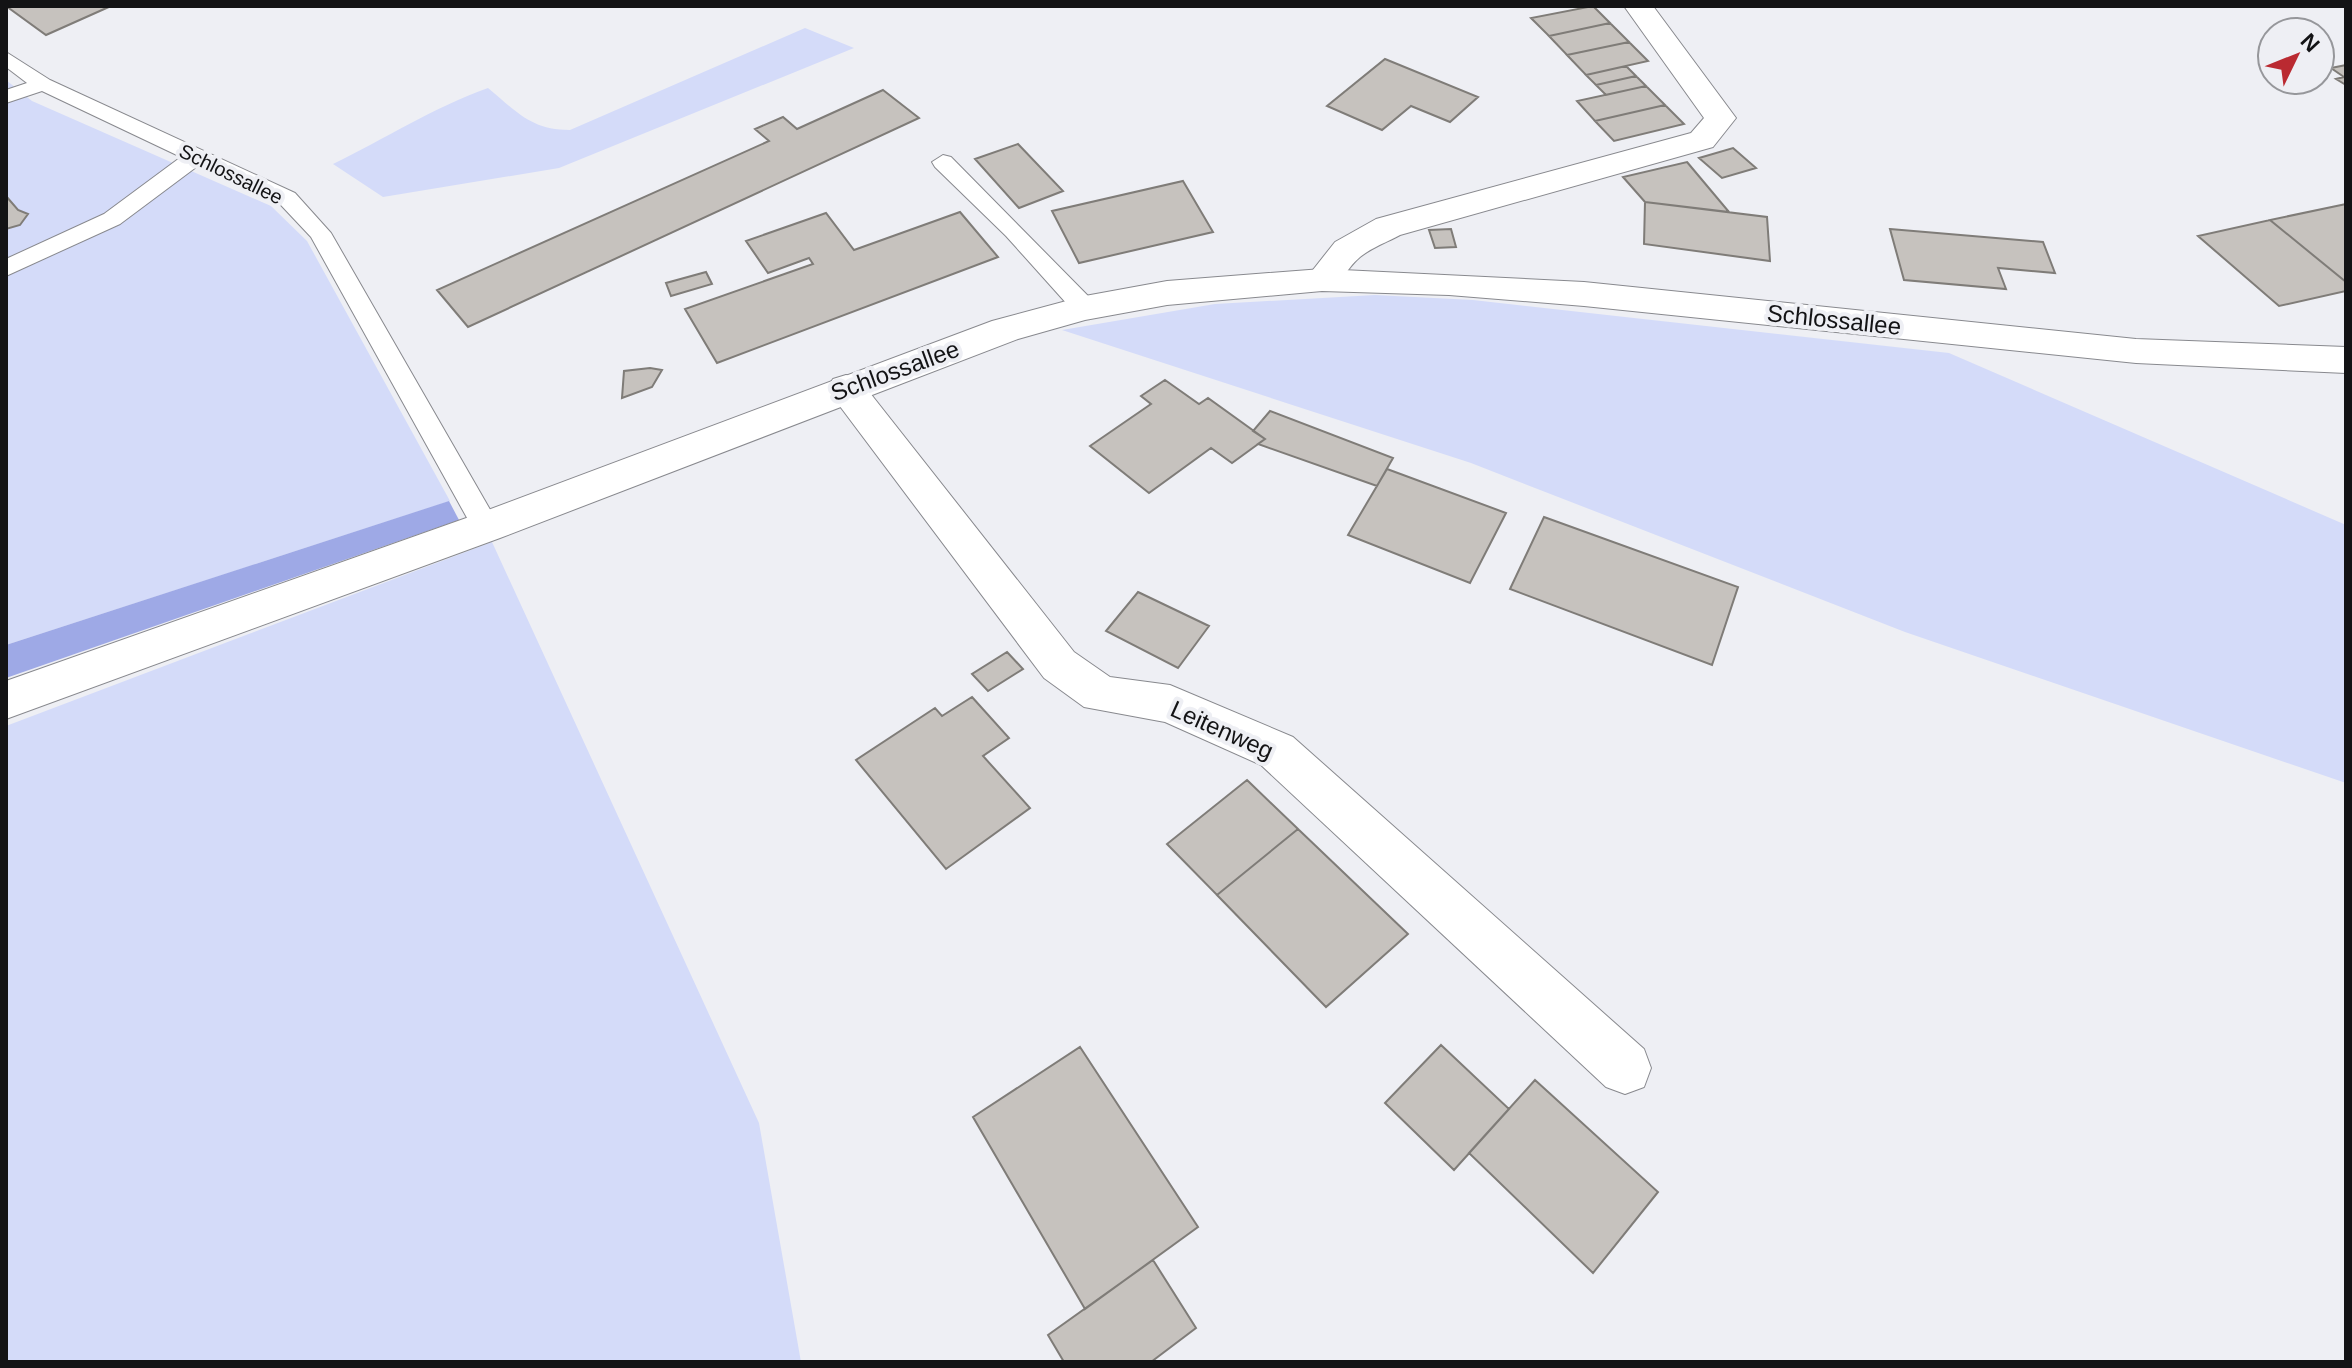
<svg xmlns="http://www.w3.org/2000/svg" width="2352" height="1368" font-family="Helvetica,sans-serif">
	<style>
		.green { fill: #d4dbf9 }
		.forest { fill: #9ea9e6 }
		.building { fill: #c6c2be; stroke: #7f7c78; stroke-width: 2 }
		.lines { fill: none; stroke-linecap: round; stroke-linejoin: round }
		.lane-casing { stroke: #88898e; stroke-width: 2 }
		.street-casing { stroke: #88898e; stroke-width: 2 }
		.secondary-casing { stroke: #88898e; stroke-width: 2 }
		.lane { fill: #fff; fill-rule: evenodd }
		.street { fill: #fff; fill-rule: evenodd }
		.secondary { fill: #fff; fill-rule: evenodd }
		.labels { text-anchor: middle; stroke-width: 8; stroke-linejoin: round; paint-order: stroke }
		.far-street-label { font-size: 20px; fill: #131315; stroke: #eeeff4 }
		.street-label { font-size: 24px; fill: #131315; stroke: #eeeff4 }
	</style>
	<rect width="100%" height="100%" fill="#eeeff4"/>
	<path class="green" d="M805 28 854 48 559 168 383 197 333 164C385 139 434 107 488 88 517 112 531 130 570 130Z
		M6 80 32 101 271 206 307 241 450 501 6 645Z
		M1375 295 1473 300 1949 353 2346 525V783L1905 632 1471 463 1062 330 1215 304Z
		M492 542 759 1123 801 1362H6V726Z"/>
	<path class="forest" d="M449 501 459 520 6 678V645Z"/>
	<path class="building" d="M6 6H111L46 35Z
		M1593 6 1610 23 1549 36 1531 18Z
		M1610 23 1629 42 1567 55 1549 36Z
		M1629 42 1648 61 1586 75 1567 55Z
		M1385 59 1478 97 1450 122 1411 106 1382 130 1327 106Z
		M2346 65V85L2336 79 2344 77 2331 68Z
		M1626 66 1636 76 1596 85 1586 75Z
		M1636 76 1646 86 1606 95 1596 85Z
		M1646 86 1665 105 1595 121 1577 101Z
		M883 90 919 118 468 327 437 290 769 141 755 129 783 117 797 129Z
		M1665 105 1684 124 1614 141 1595 121Z
		M1018 144 1063 191 1019 208 975 159Z
		M1733 148 1756 168 1722 178 1699 158Z
		M1687 162 1729 212 1645 202 1623 177Z
		M1183 181 1213 232 1079 263 1052 211Z
		M6 196 18 210 28 214 20 225 6 229Z
		M1645 202 1767 217 1770 261 1644 244Z
		M2346 204V282L2270 220Z
		M960 212 998 257 717 363 685 309 813 264 809 258 768 273 746 241 826 213 854 250Z
		M2270 220 2346 282V291L2279 306 2198 236Z
		M1451 229 1456 247 1435 248 1429 230Z
		M1890 229 2043 242 2055 273 1998 268 2006 289 1904 280Z
		M706 272 712 284 671 296 666 283Z
		M650 368 662 370 652 387 622 398 624 371Z
		M1165 380 1199 404 1208 398 1265 439 1232 463 1211 448 1149 493 1090 446 1151 404 1141 396Z
		M1270 411 1393 458 1377 486 1258 444 1265 439 1253 431Z
		M1387 469 1506 513 1470 583 1348 535Z
		M1544 517 1738 587 1712 665 1510 589Z
		M1138 592 1209 626 1178 668 1106 631Z
		M1007 652 1023 669 988 691 972 674Z
		M972 697 1009 738 983 756 1030 808 946 869 856 760 935 708 942 716Z
		M1247 780 1298 829 1217 895 1167 844Z
		M1298 829 1408 934 1326 1007 1217 895Z
		M1441 1045 1509 1109 1454 1170 1385 1103Z
		M1080 1047 1198 1227 1085 1309 973 1117Z
		M1535 1080 1658 1192 1593 1273 1469 1153Z
		M1153 1260 1196 1328 1151 1362H1064L1048 1335Z"/>
	<g class="lines">
		<defs>
			<path id="lane" d="M6 52 50 80 295 193 331 233 496 520 500 527 496 534 486 537 476 534 311 237 279 203 199 165 120 224 6 276V259L104 214 181 157 42 91 6 103V90L27 83 6 67Z
				M943 155 951 157 1094 302 1097 308 1094 314H1076L1006 236 935 167 932 162Z"/>
			<path id="street" d="M1624 6H1653L1736 118 1713 147 1400 235C1387 242 1371 248 1360 257 1341 273 1339 296 1310 288L1305 280 1335 242 1376 219 1691 133 1704 118Z
				M846 375 859 379 1074 652 1110 677 1170 685 1293 737 1644 1049 1651 1068 1644 1087 1625 1094 1606 1087 1261 765 1165 722 1084 707 1044 678 833 397 827 388 833 379Z"/>
			<path id="secondary" d="M1322 269 1584 282 2136 339 2346 347V373L2136 363 1584 306 1449 295 1322 291 1167 305 1085 320 1018 339 500 538 6 719V681L472 516 992 321 1085 296 1167 281Z"/>
		</defs>
		<use href="#lane" class="lane-casing"/>
		<use href="#street" class="street-casing"/>
		<use href="#secondary" class="secondary-casing"/>
		<use href="#lane" class="lane"/>
		<use href="#street" class="street"/>
		<use href="#secondary" class="secondary"/>
	</g>
	<g class="labels">
		<g class="far-street-label">
			<text transform="translate(231 174) rotate(26)" y="7">Schlossallee</text>
		</g>
		<g class="street-label">
			<text transform="translate(1834 320) rotate(6)" y="8">Schlossallee</text>
			<text transform="translate(895 371) rotate(-20)" y="8">Schlossallee</text>
			<text transform="translate(1222 730) rotate(24)" y="8">Leitenweg</text>
		</g>
	</g>
	<rect width="2352" height="1368" fill="none" stroke="#131315" stroke-width="16"/>
	<g transform="translate(2296 56) rotate(47)"><circle r="38" fill="#eeeff4" stroke="#96979b" stroke-width="2"/>
	<path d="M0-6L14 30L0 20L-14 30Z" fill="#ba2a31"/>
	<text y="-12" font-size="22" font-weight="bold" text-anchor="middle" fill="#131315">N</text>
	</g>
</svg>
